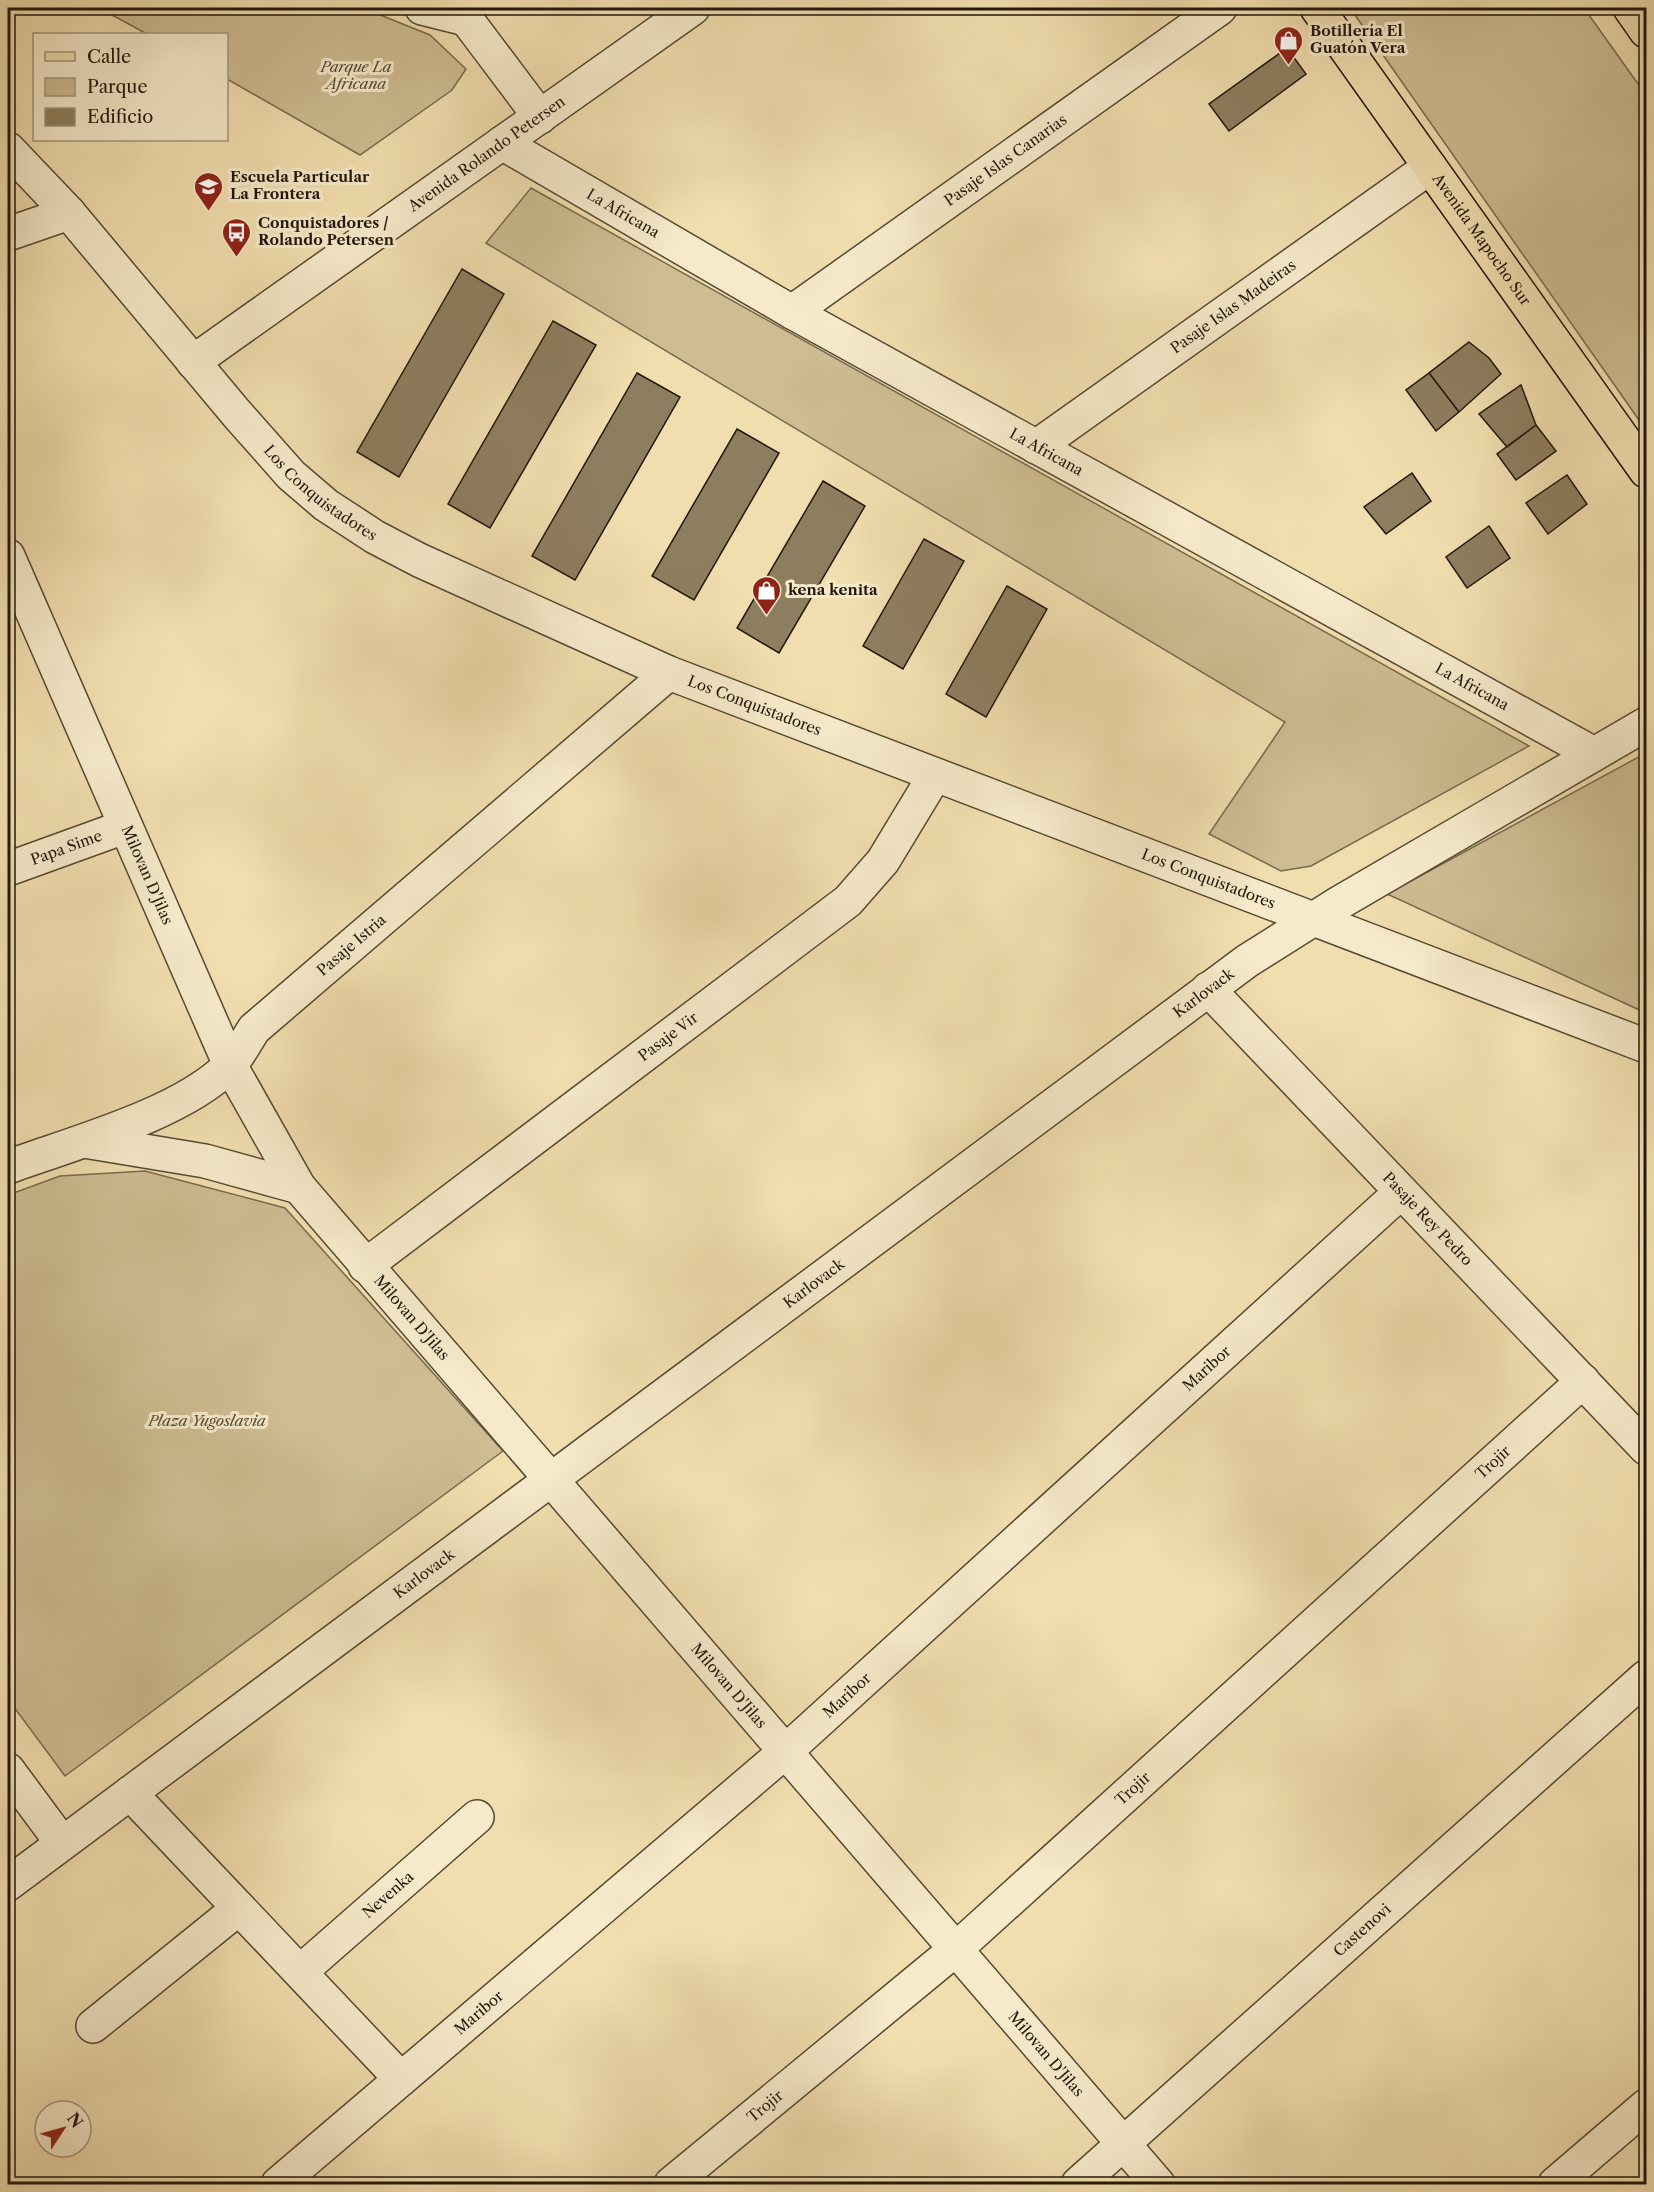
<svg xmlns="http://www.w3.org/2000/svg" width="1654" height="2192" font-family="'Libre Caslon Text',serif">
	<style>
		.green { fill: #cebc92; stroke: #786a4f; stroke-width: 1.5 }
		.building { fill: #8e7e60; stroke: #22170c; stroke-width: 1.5 }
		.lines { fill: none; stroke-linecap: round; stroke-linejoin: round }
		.minor-casing { stroke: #564934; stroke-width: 36 }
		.major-casing { stroke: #22170c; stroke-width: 36 }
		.minor { stroke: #f6eaca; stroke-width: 33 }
		.major { stroke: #f1deae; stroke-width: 33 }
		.labels { text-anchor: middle; stroke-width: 6; stroke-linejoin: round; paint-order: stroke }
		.poi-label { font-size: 15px; font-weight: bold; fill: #22170c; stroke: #f6eaca; text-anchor: start }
		.park-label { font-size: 15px; font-style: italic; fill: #564934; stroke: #f6eaca }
		.street-label { font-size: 15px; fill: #22170c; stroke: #f6eaca }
	</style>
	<rect width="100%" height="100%" fill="#f1deae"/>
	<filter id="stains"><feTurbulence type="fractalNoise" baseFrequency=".00333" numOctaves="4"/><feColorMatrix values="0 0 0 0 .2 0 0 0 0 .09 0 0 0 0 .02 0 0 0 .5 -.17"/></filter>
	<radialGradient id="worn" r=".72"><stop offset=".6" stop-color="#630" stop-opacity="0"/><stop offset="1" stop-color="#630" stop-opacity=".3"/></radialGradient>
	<path class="green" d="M99 8H363L430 35 466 69 452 90 360 155 227 79 226 34H147Z
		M1350 8H1584L1646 95V430Z
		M531 188 1529 746 1311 866 1281 871 1209 834 1285 722 486 243Z
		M1646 753V1013L1387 894Z
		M145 1171 285 1208 503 1451 65 1776 8 1699V1195L60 1176Z"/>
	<path class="building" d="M1287 48 1306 74 1229 131 1209 104Z
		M462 269 504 294 399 477 357 452Z
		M553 321 596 345 490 528 448 504Z
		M1469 342 1489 358 1501 374 1459 412 1429 373Z
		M637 373 680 397 575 580 532 556Z
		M1429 373 1459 412 1436 431 1406 390Z
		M1521 385 1536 425 1507 447 1479 414Z
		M1536 425 1556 451 1516 480 1497 454Z
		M737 429 779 453 694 600 652 576Z
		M1412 473 1431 501 1386 534 1364 507Z
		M1567 475 1587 504 1548 534 1526 503Z
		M823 481 865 506 779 653 737 628Z
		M1489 526 1510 558 1467 588 1446 557Z
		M924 539 964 561 903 669 863 646Z
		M1007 586 1047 609 986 717 946 694Z"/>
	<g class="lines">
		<defs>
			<g id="minor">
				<path d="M422 8 466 19"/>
				<path d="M458 8 540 117"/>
				<path id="s1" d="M502 143 792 312 1594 754"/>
				<path id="s2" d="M8 149 69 213 237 414 291 475 326 505 375 537 419 560 669 673 1646 1046"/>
				<path d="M8 234 69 213"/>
				<path id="s3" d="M792 312 1220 8"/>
				<path id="s4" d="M193 362 693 8"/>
				<path id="s5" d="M1036 447 1430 167"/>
				<path id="s6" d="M8 556 230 1065 299 1187 1158 2184"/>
				<path id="s7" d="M8 869 124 827"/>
				<path id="s8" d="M1208 989 1646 1448"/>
				<path d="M84 1141 205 1161 299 1187"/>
				<path id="s9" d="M8 1167C73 1143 179 1115 228 1067 239 1056 246 1041 254 1029L669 673"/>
				<path id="s10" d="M365 1266 848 901 883 861 935 775"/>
				<path d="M8 1770 62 1843"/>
				<path d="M130 1793 401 2079"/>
				<path id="s11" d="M8 1884 1247 961 1339 903 1646 724"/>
				<path id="s12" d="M300 1972 477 1817"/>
				<path d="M93 2026 239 1908"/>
				<path id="s13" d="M278 2184 786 1751 1401 1192"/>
				<path id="s14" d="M671 2184 956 1949 1583 1381"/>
				<path id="s15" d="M1078 2184 1646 1677"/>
				<path d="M1555 2184 1646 2106"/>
			</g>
			<g id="major">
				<path id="s16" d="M1317 8 1646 471"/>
				<path d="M1630 8 1646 31"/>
			</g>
		</defs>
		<use href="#minor" class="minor-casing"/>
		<use href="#major" class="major-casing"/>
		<use href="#minor" class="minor"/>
		<use href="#major" class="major"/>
	</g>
	<defs>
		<symbol id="shop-pin" viewBox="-11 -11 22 30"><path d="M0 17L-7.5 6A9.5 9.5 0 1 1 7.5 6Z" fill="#8f2418" stroke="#f6eaca"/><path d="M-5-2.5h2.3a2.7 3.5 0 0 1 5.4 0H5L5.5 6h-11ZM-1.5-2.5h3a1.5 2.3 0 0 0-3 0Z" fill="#fff"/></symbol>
		<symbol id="school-pin" viewBox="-11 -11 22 30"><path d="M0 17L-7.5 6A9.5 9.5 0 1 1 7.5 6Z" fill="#8f2418" stroke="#f6eaca"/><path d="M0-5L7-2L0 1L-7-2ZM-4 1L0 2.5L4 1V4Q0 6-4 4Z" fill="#fff"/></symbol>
		<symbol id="bus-pin" viewBox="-11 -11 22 30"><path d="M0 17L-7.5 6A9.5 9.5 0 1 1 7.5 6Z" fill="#8f2418" stroke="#f6eaca"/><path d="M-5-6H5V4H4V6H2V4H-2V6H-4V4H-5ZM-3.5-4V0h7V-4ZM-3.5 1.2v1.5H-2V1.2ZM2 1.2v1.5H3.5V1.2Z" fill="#fff"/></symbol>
	</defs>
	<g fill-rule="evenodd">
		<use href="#shop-pin" x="1272" y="24" width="33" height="45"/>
		<use href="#school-pin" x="192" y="170" width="33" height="45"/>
		<use href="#bus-pin" x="220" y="216" width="33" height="45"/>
		<use href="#shop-pin" x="750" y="574" width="33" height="45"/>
	</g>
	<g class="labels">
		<g class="poi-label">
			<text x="1310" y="36">Botillería El<tspan x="1310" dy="17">Guatón Vera</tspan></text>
			<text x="230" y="182">Escuela Particular<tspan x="230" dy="17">La Frontera</tspan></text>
			<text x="258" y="228">Conquistadores /<tspan x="258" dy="17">Rolando Petersen</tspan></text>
			<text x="788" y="595">kena kenita</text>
		</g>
		<g class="park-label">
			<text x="356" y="72">Parque La<tspan x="356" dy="17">Africana</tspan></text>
			<text x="207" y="1426">Plaza Yugoslavia</text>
		</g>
		<g class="street-label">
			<text dy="5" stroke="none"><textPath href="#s4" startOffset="360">Avenida Rolando Petersen</textPath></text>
			<text dy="5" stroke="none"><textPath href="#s3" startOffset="262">Pasaje Islas Canarias</textPath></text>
			<text dy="5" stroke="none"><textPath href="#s1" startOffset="140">La Africana</textPath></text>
			<text dy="5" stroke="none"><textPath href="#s16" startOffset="284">Avenida Mapocho Sur</textPath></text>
			<text dy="5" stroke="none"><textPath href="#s5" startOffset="242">Pasaje Islas Madeiras</textPath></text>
			<text dy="5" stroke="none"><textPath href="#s1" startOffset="626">La Africana</textPath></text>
			<text dy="5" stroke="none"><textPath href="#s2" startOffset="466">Los Conquistadores</textPath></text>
			<text dy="5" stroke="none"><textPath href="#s1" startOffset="1112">La Africana</textPath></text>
			<text dy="5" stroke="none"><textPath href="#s2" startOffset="952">Los Conquistadores</textPath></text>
			<text dy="5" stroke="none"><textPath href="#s7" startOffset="62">Papa Sime</textPath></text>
			<text dy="5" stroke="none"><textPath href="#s6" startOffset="348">Milovan D'Jilas</textPath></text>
			<text dy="5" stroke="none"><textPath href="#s2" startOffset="1438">Los Conquistadores</textPath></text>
			<text dy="5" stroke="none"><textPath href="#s9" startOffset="418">Pasaje Istria</textPath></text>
			<text dy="5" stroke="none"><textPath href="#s11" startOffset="1491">Karlovack</textPath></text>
			<text dy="5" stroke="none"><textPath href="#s10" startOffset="380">Pasaje Vir</textPath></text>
			<text dy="5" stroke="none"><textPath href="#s8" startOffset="318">Pasaje Rey Pedro</textPath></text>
			<text dy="5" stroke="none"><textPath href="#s11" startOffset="1005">Karlovack</textPath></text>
			<text dy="5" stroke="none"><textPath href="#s6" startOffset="868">Milovan D'Jilas</textPath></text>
			<text dy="5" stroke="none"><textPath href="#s13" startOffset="1236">Maribor</textPath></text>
			<text dy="5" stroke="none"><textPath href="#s14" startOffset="1094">Trojir</textPath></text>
			<text dy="5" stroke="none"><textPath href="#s11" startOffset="519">Karlovack</textPath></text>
			<text dy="5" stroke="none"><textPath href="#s6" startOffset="1354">Milovan D'Jilas</textPath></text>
			<text dy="5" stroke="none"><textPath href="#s13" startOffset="750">Maribor</textPath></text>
			<text dy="5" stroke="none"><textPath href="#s14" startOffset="608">Trojir</textPath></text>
			<text dy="5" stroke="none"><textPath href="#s12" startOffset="117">Nevenka</textPath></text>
			<text dy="5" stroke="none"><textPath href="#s15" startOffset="381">Castenovi</textPath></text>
			<text dy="5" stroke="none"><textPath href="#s13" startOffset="264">Maribor</textPath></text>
			<text dy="5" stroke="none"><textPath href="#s6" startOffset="1840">Milovan D'Jilas</textPath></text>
			<text dy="5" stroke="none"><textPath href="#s14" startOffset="122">Trojir</textPath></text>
		</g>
	</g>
	<rect width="1654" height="2192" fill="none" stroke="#f1deae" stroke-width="30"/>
	<rect x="9" y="9" width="1636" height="2174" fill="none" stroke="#22170c" stroke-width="3"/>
	<rect x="15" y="15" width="1624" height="2162" fill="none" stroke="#22170c" stroke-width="1.5"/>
	<rect x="33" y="33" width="195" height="108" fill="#f6eaca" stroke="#a1967e" stroke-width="1.5"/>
	<rect x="45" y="52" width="30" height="9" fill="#f1deae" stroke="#a1967e" stroke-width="1.5"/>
	<text x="87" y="63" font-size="18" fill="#22170c">Calle</text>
	<rect x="45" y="78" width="30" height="18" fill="#cebc92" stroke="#a1967e" stroke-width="1.5"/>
	<text x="87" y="93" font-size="18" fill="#22170c">Parque</text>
	<rect x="45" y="108" width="30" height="18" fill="#8e7e60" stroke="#a1967e" stroke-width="1.5"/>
	<text x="87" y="123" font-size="18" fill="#22170c">Edificio</text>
	<g transform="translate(63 2129) rotate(54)"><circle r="28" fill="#f6eaca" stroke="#a1967e" stroke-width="1.5"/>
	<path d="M0-4.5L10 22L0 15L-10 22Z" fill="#8f2418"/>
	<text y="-9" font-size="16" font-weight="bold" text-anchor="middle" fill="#22170c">N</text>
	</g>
	<rect width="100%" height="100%" filter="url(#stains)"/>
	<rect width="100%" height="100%" fill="url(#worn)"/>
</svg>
